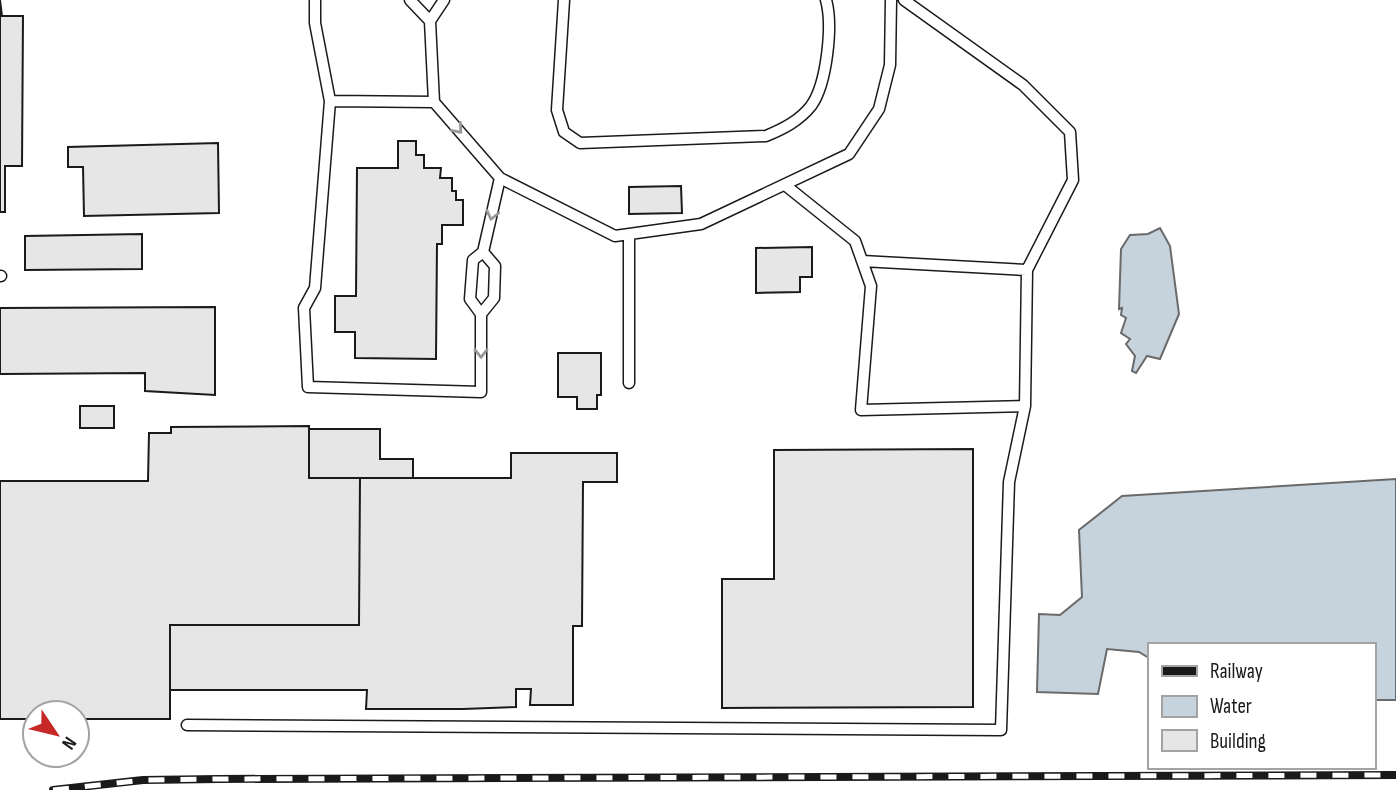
<svg xmlns="http://www.w3.org/2000/svg" width="1396" height="790" font-family="'Sofia Sans Condensed',sans-serif">
	<style>
		.water { fill: #c6d2dc; stroke: #6a6a6a; stroke-width: 2 }
		.building { fill: #e6e6e6; stroke: #1a1a1a; stroke-width: 2 }
		.lines { fill: none; stroke-linecap: round; stroke-linejoin: round }
		.service-casing { stroke: #1a1a1a; stroke-width: 13 }
		.service { stroke: #fff; stroke-width: 10 }
		.rail-casing { stroke: #1a1a1a; stroke-width: 8 }
		.rail { stroke: #fff; stroke-width: 5; stroke-dasharray: 16; stroke-linecap: butt }
		.oneway { stroke: #989898 }
	</style>
	<rect width="100%" height="100%" fill="#fff"/>
	<path class="water" d="M1160 228 1170 246 1179 314 1160 359 1147 356 1136 373 1132 371 1135 356 1126 344 1130 339 1121 333 1126 318 1121 315 1122 308 1119 309 1121 249 1130 235 1148 234Z
		M1396 479V700H1373V645H1149V658L1139 652 1107 649 1098 694 1037 692 1039 614 1060 615 1082 597 1079 530 1122 496Z"/>
	<path class="building" d="M0 0 2 16H23L22 166H5V212H0Z
		M398 141H416V155H424V168H441L440 178H452V191H456V200H463V225H442V244H437L436 359 355 358V332H335V296H356L357 168H398Z
		M218 143 219 213 84 216 83 167H68V147Z
		M681 186 682 213 629 214V187Z
		M142 234V269L25 270V236Z
		M812 247V277H800V292L756 293V248Z
		M215 307V395L145 391V373L0 374V308Z
		M558 353H601V395H597V409H577V397H558Z
		M80 406H114V428H80Z
		M309 426V478H360L359 625H170V719H77V713H35V719H0V481H148L149 433H171V427Z
		M309 429H380V459H413V478H309Z
		M973 449V707L722 708V579H774V450Z
		M511 453H617V482H583L582 626H573V705H530L531 689H516V707L463 709H366L367 690H170V625H359L360 478H511Z"/>
	<g class="lines">
		<defs>
			<path id="service" d="M315 0V23L330 101
				M410 0 430 21
				M444 0 430 21 434 102 500 178 615 236 701 224 849 154 879 109 890 65 891 0
				M564 0 557 110 564 132 580 143 766 136C783 129 799 121 811 106 827 84 833 25 826 0
				M434 102 330 101 315 288 304 308 308 387 481 392V314L470 299 473 260 483 252 500 178
				M785 185 855 241 871 286 861 410 1025 406 1027 270 1073 180 1070 132 1023 85 904 0
				M862 261 1027 270
				M0 276H1
				M481 314 494 298 495 266 483 252
				M629 383V234
				M187 725 1001 730 1009 482 1025 406"/>
		</defs>
		<use href="#service" class="service-casing"/>
		<use href="#service" class="service"/>
		<defs>
			<path id="rail" d="M53 790 143 780 219 779 1396 775"/>
		</defs>
		<use href="#rail" class="rail-casing"/>
		<use href="#rail" class="rail"/>
	</g>
	<defs><path id="oneway-chevron" d="M-2-3.5L2.5 0L-2 3.5" fill="none" stroke-width="1.6" stroke-linecap="round" stroke-linejoin="round" transform="scale(1.75)"/></defs>
	<g class="oneway">
		<use href="#oneway-chevron" transform="translate(458 129) rotate(49)"/>
		<use href="#oneway-chevron" transform="translate(492 215) rotate(103)"/>
		<use href="#oneway-chevron" transform="translate(481 353) rotate(90)"/>
	</g>
	<rect x="1148" y="643" width="228" height="126" fill="#ffffff" stroke="#a3a3a3" stroke-width="2"/>
	<rect x="1162" y="666" width="35" height="10" fill="#1a1a1a" stroke="#a3a3a3" stroke-width="2"/>
	<text x="1210" y="678" font-size="21" fill="#1a1a1a">Railway</text>
	<rect x="1162" y="696" width="35" height="21" fill="#c6d2dc" stroke="#a3a3a3" stroke-width="2"/>
	<text x="1210" y="713" font-size="21" fill="#1a1a1a">Water</text>
	<rect x="1162" y="730" width="35" height="21" fill="#e6e6e6" stroke="#a3a3a3" stroke-width="2"/>
	<text x="1210" y="748" font-size="21" fill="#1a1a1a">Building</text>
	<g transform="translate(56 734) rotate(125)"><circle r="33" fill="#ffffff" stroke="#a3a3a3" stroke-width="2"/>
	<path d="M0-5L12 26L0 18L-12 26Z" fill="#c62828"/>
	<text y="-10" font-size="19" font-weight="bold" text-anchor="middle" fill="#1a1a1a">N</text>
	</g>
</svg>
